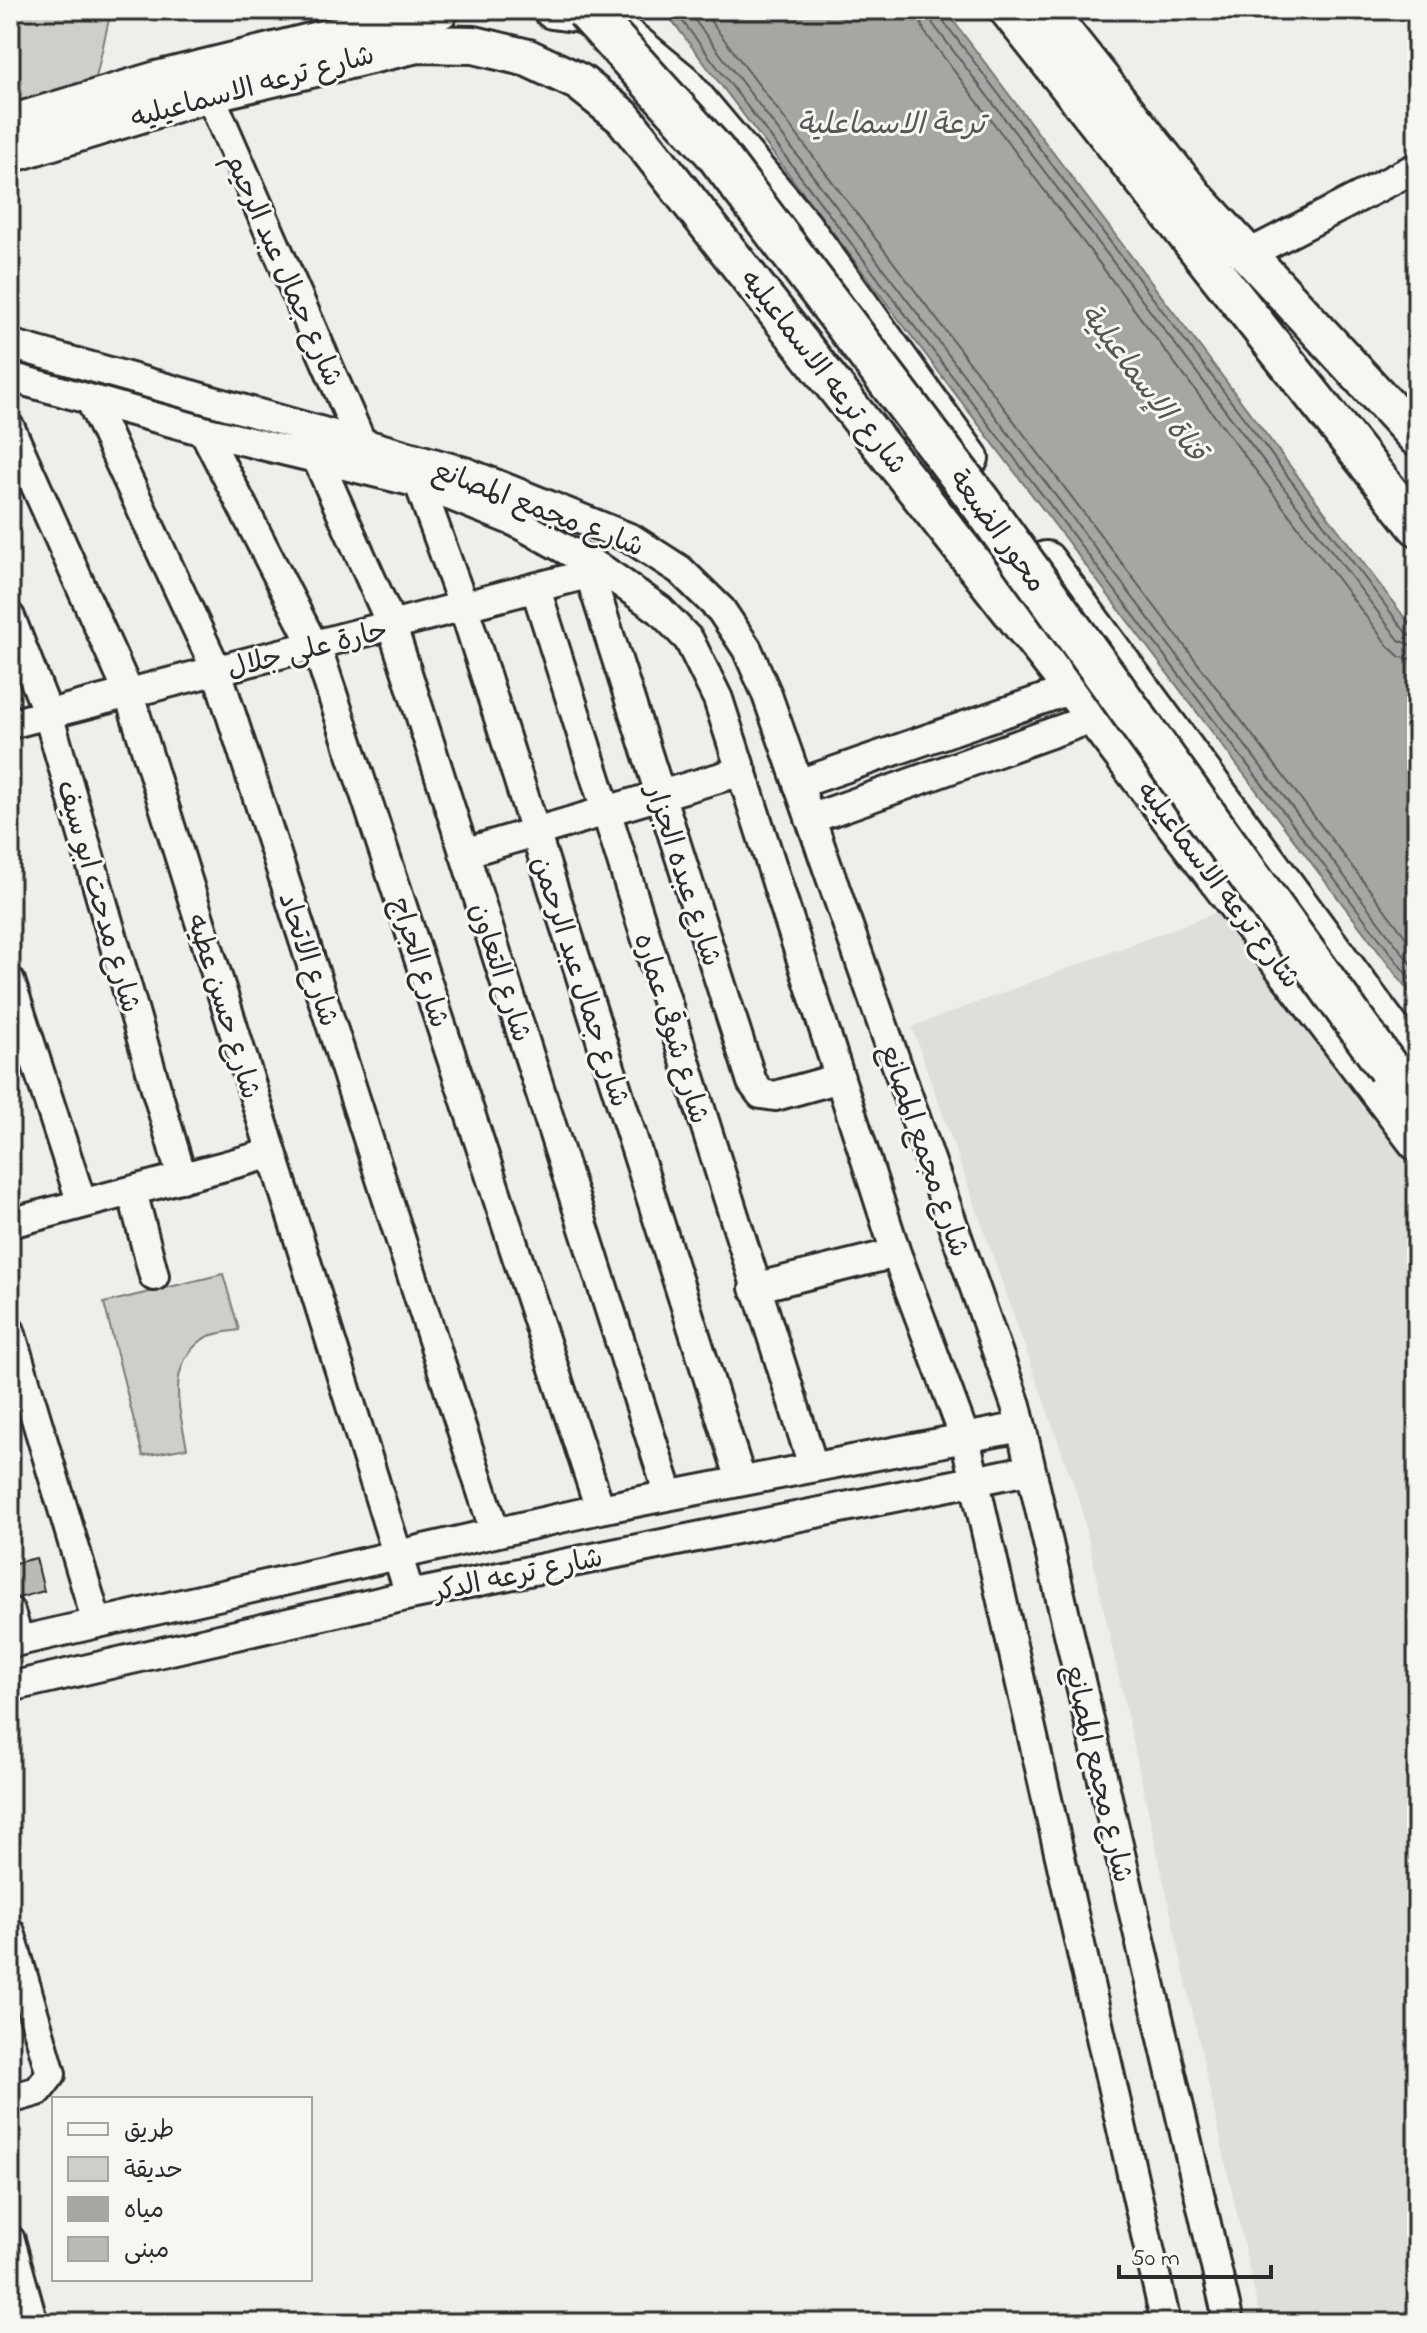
<svg xmlns="http://www.w3.org/2000/svg" width="1427" height="2333" font-family="'Indie Flower','Playpen Sans Arabic',sans-serif">
	<style>
		.built { fill: #dededb }
		.green { fill: #cececa; stroke: #7c7c7a; stroke-width: 2 }
		.water { fill: #a6a6a3; stroke: #757573; stroke-width: 2 }
		.lines { fill: none; stroke-linecap: round; stroke-linejoin: round }
		.shore { stroke: #5c5c5b; stroke-width: 2 }
		.building { fill: #babab7; stroke: #2b2b2b; stroke-width: 2 }
		.minor-casing { stroke: #2b2b2b; stroke-width: 34 }
		.major-casing { stroke: #2b2b2b; stroke-width: 42 }
		.highway-casing { stroke: #2b2b2b; stroke-width: 46 }
		.minor { stroke: #f6f6f2; stroke-width: 28 }
		.major { stroke: #f6f6f2; stroke-width: 36 }
		.highway { stroke: #f6f6f2; stroke-width: 40 }
		.highway-bridge-casing { stroke: #2b2b2b; stroke-width: 46; stroke-linecap: butt }
		.highway-bridge { stroke: #f6f6f2; stroke-width: 40 }
		.labels { text-anchor: middle; stroke-width: 6; stroke-linejoin: round; paint-order: stroke }
		.street-label { font-size: 28px; fill: #2b2b2b; stroke: #f6f6f2 }
		.water-label { font-size: 30px; font-style: italic; fill: #565655; stroke: #f6f6f2 }
	</style>
	<rect width="100%" height="100%" fill="#eeeeea"/>
	<filter id="ink" filterUnits="userSpaceOnUse"><feTurbulence type="fractalNoise" baseFrequency=".0125" numOctaves="2"/><feDisplacementMap in="SourceGraphic" scale="16" xChannelSelector="R" yChannelSelector="G"/><feConvolveMatrix kernelMatrix="1 2 1 2 8 2 1 2 1" color-interpolation-filters="sRGB"/></filter>
	<g filter="url(#ink)">
		<path class="built" d="M1229 908 1417 1156V2323H1261L1081 1506 912 1027Z"/>
		<path class="green" d="M10 10H111L96 78 10 104Z
			M223 1274 239 1330C228 1332 210 1333 202 1340 165 1368 180 1411 187 1448L143 1456 104 1303Z"/>
		<path class="water" d="M664 10H945L1417 634V1002Z"/>
		<g class="lines">
			<path class="shore" d="M674 10 1417 988
				M687 10 1417 972
				M702 10 1417 952
				M917 10 924 31 1389 647 1400 657 1417 660
				M929 10 933 24 1399 640 1417 648
				M939 10 941 18 1407 634 1417 638"/>
		</g>
		<path class="building" d="M36 1558 44 1591 18 1598 10 1595V1564Z"/>
		<g class="lines">
			<defs>
				<path id="minor" d="M209 93 362 444
					M1247 255 1417 167
					M10 344 465 472 632 539 680 570 721 610 747 649 766 692 1016 1405 1229 2323
					M10 377 204 431 419 483 516 522 603 570 660 610 689 640 718 699 896 1253 965 1438 1166 2323
					M91 401 217 671 495 1532
					M10 428 129 694 410 1595
					M204 431 321 660 600 1509
					M316 456 392 626 669 1495
					M419 483 464 608 741 1480
					M590 575 752 1082 761 1094 775 1096 840 1078
					M536 589 813 1466
					M10 617 48 714 182 1178
					M10 724 603 570
					M798 784 1072 689
					M810 819 1093 718
					M464 853 742 771
					M10 981 82 1204
					M132 1191 154 1276
					M10 1223 270 1154
					M754 1288 896 1253
					M10 1331 97 1623
					M10 1612 19 1641
					M10 1643 600 1509 1021 1427
					M10 1687 410 1595 1028 1470
					M10 1932 51 2074 38 2091 10 2099
					M10 2240 33 2323"/>
				<path id="major" d="M552 10 581 14 620 31 682 82 803 226 970 458
					M1008 10 1417 527
					M1046 10 1195 197 1417 438
					M10 124 157 80 440 10
					M10 154 209 93 417 44 474 45 528 58 579 82 623 117 1072 689 1417 1142
					M1046 560 1417 1064"/>
				<path id="highway" d="M1388 1068 1417 1109"/>
			</defs>
			<use href="#minor" class="minor-casing"/>
			<use href="#major" class="major-casing"/>
			<use href="#highway" class="highway-casing"/>
			<use href="#minor" class="minor"/>
			<use href="#major" class="major"/>
			<use href="#highway" class="highway"/>
			<defs>
				<path id="highway-bridge" d="M586 10 714 151 980 502 1388 1068"/>
			</defs>
			<use href="#highway-bridge" class="highway-bridge-casing"/>
			<use href="#highway-bridge" class="highway-bridge"/>
		</g>
	</g>
	<g class="labels">
		<g class="street-label">
			<text transform="translate(252 85) rotate(-15)" y="10">شارع ترعه الاسماعيليه</text>
			<text transform="translate(285 269) rotate(66)" y="10">شارع جمال عبد الرحيم</text>
			<text transform="translate(825 371) rotate(52)" y="10">شارع ترعه الاسماعيليه</text>
			<text transform="translate(539 507) rotate(21)" y="10">شارع مجمع المصانع</text>
			<text transform="translate(999 530) rotate(54)" y="10">محور الضبعة</text>
			<text transform="translate(307 648) rotate(-14)" y="10">حارة على جلال</text>
			<text transform="translate(685 875) rotate(72)" y="10">شارع عبده الجزار</text>
			<text transform="translate(1220 884) rotate(53)" y="10">شارع ترعه الاسماعيليه</text>
			<text transform="translate(100 896) rotate(74)" y="10">شارع مدحت ابو سيف</text>
			<text transform="translate(310 959) rotate(72)" y="10">شارع الاتحاد</text>
			<text transform="translate(421 962) rotate(72)" y="10">شارع الجراج</text>
			<text transform="translate(502 972) rotate(72)" y="10">شارع التعاون</text>
			<text transform="translate(582 981) rotate(72)" y="10">شارع جمال عبد الرحمن</text>
			<text transform="translate(225 1006) rotate(73)" y="10">شارع حسن عطيه</text>
			<text transform="translate(673 1028) rotate(73)" y="10">شارع شوقى عماره</text>
			<text transform="translate(926 1150) rotate(71)" y="10">شارع مجمع المصانع</text>
			<text transform="translate(518 1573) rotate(-12)" y="10">شارع ترعه الدكر</text>
			<text transform="translate(1100 1773) rotate(77)" y="10">شارع مجمع المصانع</text>
		</g>
		<g class="water-label">
			<text x="891" y="133">ترعة الاسماعلية</text>
			<text transform="translate(1144 382) rotate(53)" y="10">قناة الإسماعيلية</text>
		</g>
	</g>
	<rect width="1427" height="2333" fill="none" stroke="#f6f6f2" stroke-width="40"/>
	<rect x="20" y="20" width="1387" height="2293" fill="none" stroke="#2b2b2b" stroke-width="3" filter="url(#ink)"/>
	<rect x="52" y="2097" width="260" height="184" fill="#f6f6f2" stroke="#a5a5a2" stroke-width="2"/>
	<rect x="68" y="2123" width="40" height="12" fill="#f6f6f2" stroke="#a5a5a2" stroke-width="2"/>
	<text x="124" y="2137" font-size="24" fill="#2b2b2b">طريق</text>
	<rect x="68" y="2157" width="40" height="24" fill="#cececa" stroke="#a5a5a2" stroke-width="2"/>
	<text x="124" y="2177" font-size="24" fill="#2b2b2b">حديقة</text>
	<rect x="68" y="2197" width="40" height="24" fill="#a6a6a3" stroke="#a5a5a2" stroke-width="2"/>
	<text x="124" y="2217" font-size="24" fill="#2b2b2b">مياه</text>
	<rect x="68" y="2237" width="40" height="24" fill="#babab7" stroke="#a5a5a2" stroke-width="2"/>
	<text x="124" y="2257" font-size="24" fill="#2b2b2b">مبنى</text>
	<path d="M1119 2265v12h152v-12" fill="none" stroke="#2b2b2b" stroke-width="4"/>
	<text x="1131" y="2265" font-size="24" fill="#2b2b2b" stroke="#f6f6f2" stroke-width="6" paint-order="stroke">50 m</text>
</svg>
